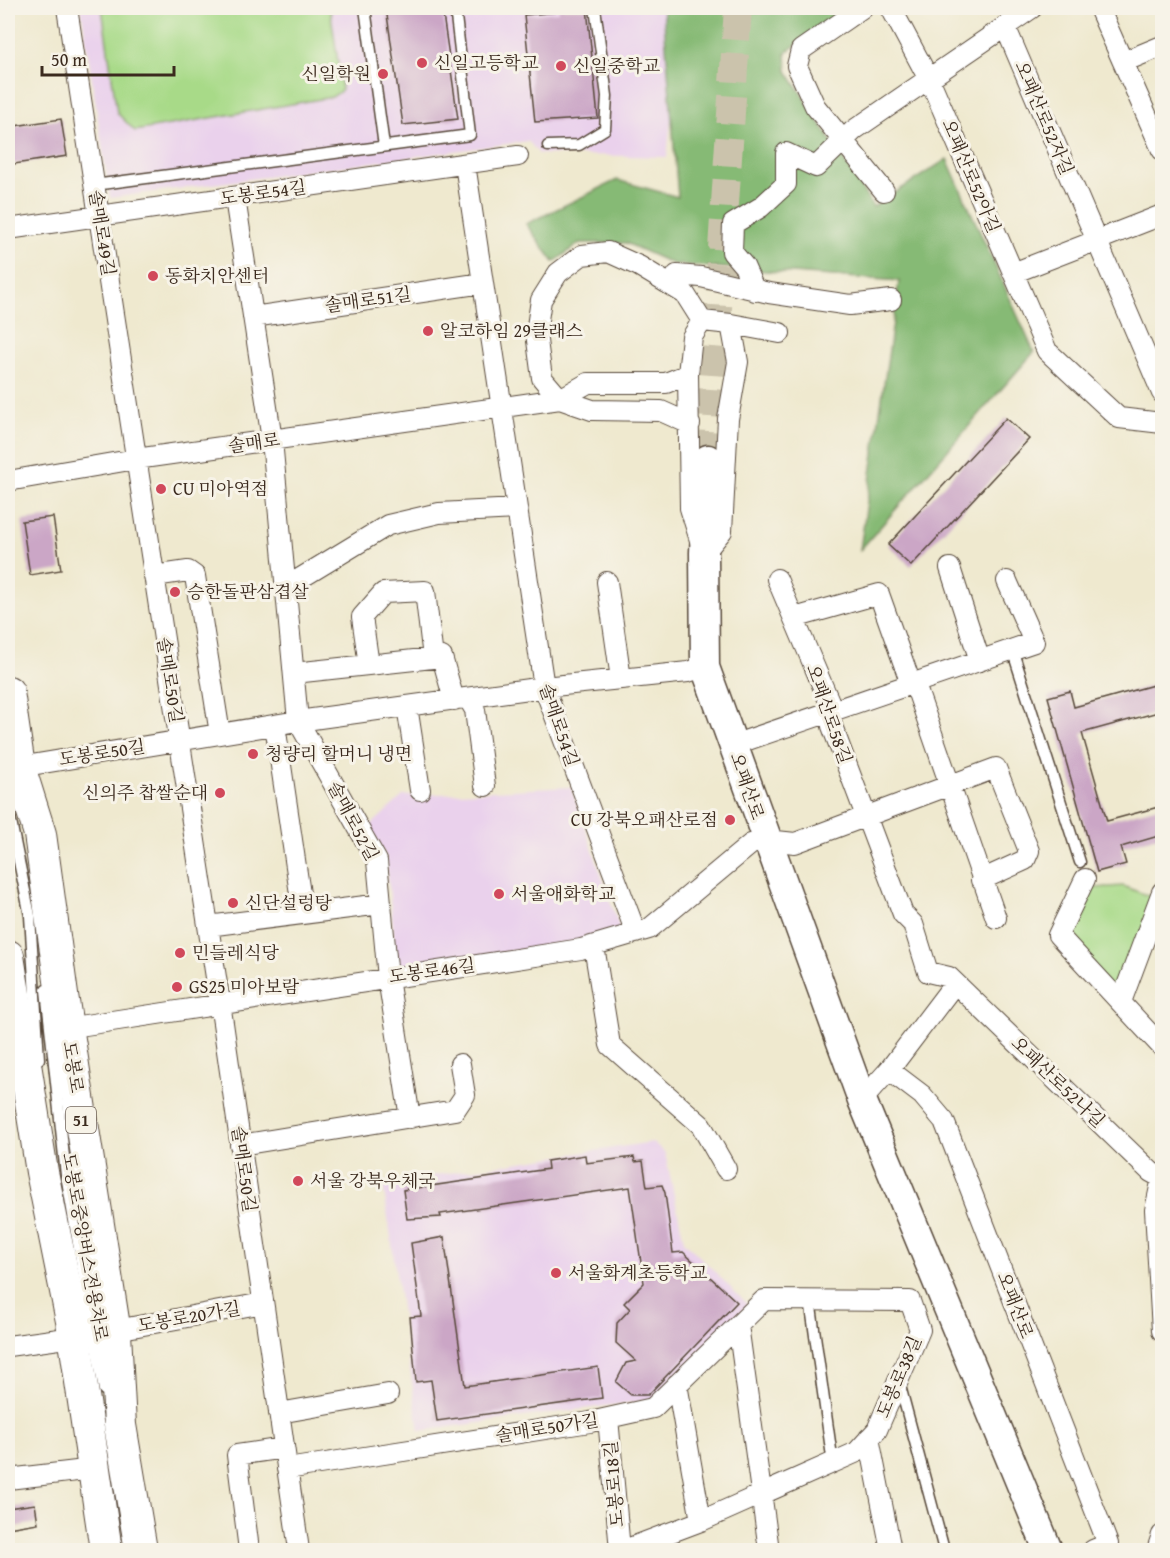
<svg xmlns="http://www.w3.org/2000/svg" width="1170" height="1558" font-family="'Gentium Book Plus','Noto Serif KR',serif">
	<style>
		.built { fill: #ead1ec }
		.green { fill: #a8da88; stroke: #728253; stroke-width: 1.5 }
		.forest { fill: #86ba74; stroke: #607249; stroke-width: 1.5 }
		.building { fill: #cba6c6 }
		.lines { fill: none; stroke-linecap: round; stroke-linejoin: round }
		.secondary-tunnel { stroke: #cbc3ac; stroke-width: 28; stroke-dasharray: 28 14; stroke-linecap: butt }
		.lane-casing { stroke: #564739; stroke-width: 13 }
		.street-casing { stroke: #564739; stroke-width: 22 }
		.secondary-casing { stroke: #564739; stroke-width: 31 }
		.primary-casing { stroke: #564739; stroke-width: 34 }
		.lane { stroke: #fff; stroke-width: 10 }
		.street { stroke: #fff; stroke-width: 20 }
		.secondary { stroke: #fff; stroke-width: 28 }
		.primary { stroke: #fff; stroke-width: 32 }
		.poi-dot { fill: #d1495b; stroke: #f7f3e8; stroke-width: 2 }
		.labels { text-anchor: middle; stroke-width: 6; stroke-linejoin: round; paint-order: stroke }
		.shield { fill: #f7f3e8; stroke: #73665b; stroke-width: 1.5 }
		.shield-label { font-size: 16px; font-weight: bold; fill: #3b2a1e }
		.poi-label { font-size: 18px; fill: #3b2a1e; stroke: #f7f3e8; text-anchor: start }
		.street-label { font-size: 18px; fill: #3b2a1e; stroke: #f7f3e8 }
	</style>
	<rect width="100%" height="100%" fill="#f7f3e8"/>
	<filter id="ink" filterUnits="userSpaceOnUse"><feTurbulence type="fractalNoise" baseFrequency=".0167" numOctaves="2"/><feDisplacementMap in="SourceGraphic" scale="12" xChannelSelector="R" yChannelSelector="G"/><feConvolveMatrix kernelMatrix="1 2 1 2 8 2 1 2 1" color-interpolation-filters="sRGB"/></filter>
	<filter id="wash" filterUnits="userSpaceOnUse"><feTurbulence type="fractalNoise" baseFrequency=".008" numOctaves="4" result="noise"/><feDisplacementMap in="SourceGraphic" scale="24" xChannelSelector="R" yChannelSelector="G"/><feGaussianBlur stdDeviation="1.35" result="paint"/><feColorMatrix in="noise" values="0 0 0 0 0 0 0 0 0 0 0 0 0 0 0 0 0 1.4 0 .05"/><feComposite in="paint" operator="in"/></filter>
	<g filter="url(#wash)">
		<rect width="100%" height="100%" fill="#efe9cf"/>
		<path class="built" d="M81 8H682L667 157 539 154 528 141 110 198Z
			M571 787 621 932 595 939 397 969 386 857 369 827 403 796Z
			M653 1142 665 1153 684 1241 748 1305 657 1399 419 1431 383 1183Z"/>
		<path class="green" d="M102 8H330L342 90 332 97 135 131 117 113Z
			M1123 886 1159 900 1121 1002 1059 936 1080 889Z"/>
		<path class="forest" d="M663 8H850L786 52 787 71 873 207 947 159 1034 352 860 550 899 281 673 264 626 243H580L554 262 526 224 617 180 678 197Z"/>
		<g id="blocks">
			<path class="building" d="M386 8H442L458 119 403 125Z
				M559 8H587L598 118 535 122 524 15 559 12Z
				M61 119 67 156 8 165V127Z
				M1006 418 1029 439 911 566 888 545Z
				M53 517 61 570 30 575 22 521Z
				M1157 684 1162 711 1082 733 1107 821 1162 806V835L1121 847 1126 864 1097 872 1048 697 1070 691 1074 707Z
				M585 1155 586 1163 634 1157 635 1162 643 1161 647 1187 662 1185 665 1193 673 1253 683 1252 737 1302 648 1395H631L616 1382 626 1363 636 1361 616 1343 617 1323 630 1309 624 1303 644 1283 630 1187 440 1214 441 1217 407 1219 403 1190 548 1169 547 1161Z
				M444 1237 465 1386 598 1367 602 1398 437 1421 431 1380 416 1382 410 1317 421 1316 411 1243Z
				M35 1504 38 1523 8 1528V1508Z"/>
		</g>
	</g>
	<g filter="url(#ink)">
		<use href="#blocks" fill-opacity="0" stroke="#564739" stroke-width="1.5"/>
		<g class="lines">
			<path class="secondary-tunnel" d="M708 459 738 8"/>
			<defs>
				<path id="lane" d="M365 8 384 146
					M548 146 579 145 605 129 607 96 595 8
					M94 185 470 135 455 8
					M1012 649 1080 862
					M8 807 30 916 39 1059
					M46 990 66 1175 104 1390
					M810 1300 833 1464
					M899 1382 944 1550"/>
				<path id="street" d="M67 8 223 1023 299 1550
					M862 8 801 50 797 66 815 106 884 191
					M891 8 932 85 1047 351 1119 418 1162 423
					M1099 8 1162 150
					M1005 26 1162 393
					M1123 62 1162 46
					M465 164 544 687 636 933
					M235 198 272 440 298 721 377 861 388 978 410 1118
					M8 229 518 156
					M1013 273 1162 215
					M672 285 677 275 701 277 769 293 850 305 891 300
					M755 291 744 266 732 252 733 224 761 207 786 184V153L816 167 854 130 1032 8
					M253 317 483 283
					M702 321 731 324 738 362 728 419 722 531 704 553 690 508 688 374 692 337Z
					M731 324 780 333
					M690 424 661 411 592 410 560 399 542 378 536 333 541 300 558 273 582 255 608 252 639 266 685 294 702 321
					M8 481 136 459 560 399 588 383H666L688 374
					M950 568 980 661
					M154 576 188 571 195 576 220 734
					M777 579 829 701 832 726 903 914 913 924 928 972 949 977 1123 1145 1151 1172 1162 1178
					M607 582 621 679
					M286 587 388 525 439 513 517 509
					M794 618 879 594 911 684 918 693 996 918
					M369 665 362 617 383 593 425 591 433 658
					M294 673 442 657 454 700
					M468 698 475 710 485 786
					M407 706 420 790
					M275 725 303 914
					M733 745 1034 642 1007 581
					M19 767 298 721 544 687 688 672 705 667
					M1085 879 1058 935 1162 1047
					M208 926 381 904
					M594 946 610 1045 701 1125 726 1169
					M1121 1002 1162 892
					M66 1028 581 949 649 929 751 844 767 840 795 843 996 768 1029 851 1025 860 981 880
					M889 1070 922 1095 944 1121 1108 1544 1093 1550
					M862 1100 889 1070 955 983
					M240 1145 455 1110 465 1095 460 1064
					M1162 1178 1155 1210 1162 1331
					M738 1325 769 1550
					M115 1333 127 1328 263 1303
					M8 1346 74 1337
					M677 1384 701 1521
					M279 1413 388 1394
					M608 1418 620 1550
					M869 1438 891 1550
					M287 1469 590 1422 653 1408 764 1300 910 1301 920 1330 877 1430 857 1452 701 1521 624 1550
					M8 1479 94 1469
					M249 1550 237 1455 284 1448
					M1157 1550 1162 1535"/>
				<path id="secondary" d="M708 459 704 553 705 667 862 1100 1048 1550"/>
				<path id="primary" d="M8 692 19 767 40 834 62 995 115 1333 120 1425 141 1550
					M8 956 42 1172 72 1321 106 1550"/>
			</defs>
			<use href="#lane" class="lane-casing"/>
			<use href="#street" class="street-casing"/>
			<use href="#secondary" class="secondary-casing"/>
			<use href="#primary" class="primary-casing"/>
			<use href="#lane" class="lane"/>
			<use href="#street" class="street"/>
			<use href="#secondary" class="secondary"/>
			<use href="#primary" class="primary"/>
		</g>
	</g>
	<g class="poi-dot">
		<circle cx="422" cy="63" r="6"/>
		<circle cx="561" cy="66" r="6"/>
		<circle cx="383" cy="74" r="6"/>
		<circle cx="153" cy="276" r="6"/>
		<circle cx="428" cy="331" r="6"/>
		<circle cx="161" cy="489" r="6"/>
		<circle cx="175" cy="592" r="6"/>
		<circle cx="253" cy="754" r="6"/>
		<circle cx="220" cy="793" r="6"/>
		<circle cx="730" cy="820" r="6"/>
		<circle cx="499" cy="894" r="6"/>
		<circle cx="233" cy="903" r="6"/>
		<circle cx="180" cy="953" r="6"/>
		<circle cx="177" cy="987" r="6"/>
		<circle cx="298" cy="1181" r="6"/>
		<circle cx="556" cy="1273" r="6"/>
	</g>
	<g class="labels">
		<rect class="shield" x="66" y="1107" width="30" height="26" rx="4.5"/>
		<g class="shield-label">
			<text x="81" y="1126">51</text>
		</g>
		<g class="poi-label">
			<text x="434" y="69">신일고등학교</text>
			<text x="573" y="72">신일중학교</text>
			<text x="371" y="80" text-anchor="end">신일학원</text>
			<text x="165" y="282">동화치안센터</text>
			<text x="440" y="337">알코하임 29클래스</text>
			<text x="173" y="495">CU 미아역점</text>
			<text x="187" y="598">승한돌판삼겹살</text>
			<text x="265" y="760">청량리 할머니 냉면</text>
			<text x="208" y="799" text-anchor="end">신의주 찹쌀순대</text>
			<text x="718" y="826" text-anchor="end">CU 강북오패산로점</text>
			<text x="511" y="900">서울애화학교</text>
			<text x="245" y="909">신단설렁탕</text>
			<text x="192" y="959">민들레식당</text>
			<text x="189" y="993">GS25 미아보람</text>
			<text x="310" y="1187">서울 강북우체국</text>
			<text x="568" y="1279">서울화계초등학교</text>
		</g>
		<g class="street-label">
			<text transform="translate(1044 118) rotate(67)" y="6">오패산로52자길</text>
			<text transform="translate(971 176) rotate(67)" y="6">오패산로52아길</text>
			<text transform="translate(263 193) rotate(-8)" y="6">도봉로54길</text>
			<text transform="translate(102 233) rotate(81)" y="6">솔매로49길</text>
			<text transform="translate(368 300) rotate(-8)" y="6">솔매로51길</text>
			<text transform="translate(254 443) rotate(-8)" y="6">솔매로</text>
			<text transform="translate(170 680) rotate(81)" y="6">솔매로50길</text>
			<text transform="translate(829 714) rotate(71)" y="6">오패산로58길</text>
			<text transform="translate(559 725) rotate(71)" y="6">솔매로54길</text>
			<text transform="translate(102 753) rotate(-9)" y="6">도봉로50길</text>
			<text transform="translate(747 786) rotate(71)" y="6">오패산로</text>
			<text transform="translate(353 821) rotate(62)" y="6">솔매로52길</text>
			<text transform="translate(432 971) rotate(-8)" y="6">도봉로46길</text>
			<text transform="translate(73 1067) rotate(81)" y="6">도봉로</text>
			<text transform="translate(1058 1082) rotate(44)" y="6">오패산로52나길</text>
			<text transform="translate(244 1169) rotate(82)" y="6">솔매로50길</text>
			<text transform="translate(85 1247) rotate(80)" y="6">도봉로중앙버스전용차로</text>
			<text transform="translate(1015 1305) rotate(69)" y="6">오패산로</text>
			<text transform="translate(189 1317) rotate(-10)" y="6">도봉로20가길</text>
			<text transform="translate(899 1377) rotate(-67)" y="6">도봉로38길</text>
			<text transform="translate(547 1428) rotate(-9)" y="6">솔매로50가길</text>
			<text transform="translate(614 1484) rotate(-95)" y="6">도봉로18길</text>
		</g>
	</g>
	<rect width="1170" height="1558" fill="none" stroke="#f7f3e8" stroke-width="30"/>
	<path d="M42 66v9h132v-9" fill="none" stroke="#3b2a1e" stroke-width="3"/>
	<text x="51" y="66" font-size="18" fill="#3b2a1e" stroke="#f7f3e8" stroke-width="4.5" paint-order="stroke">50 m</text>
</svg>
